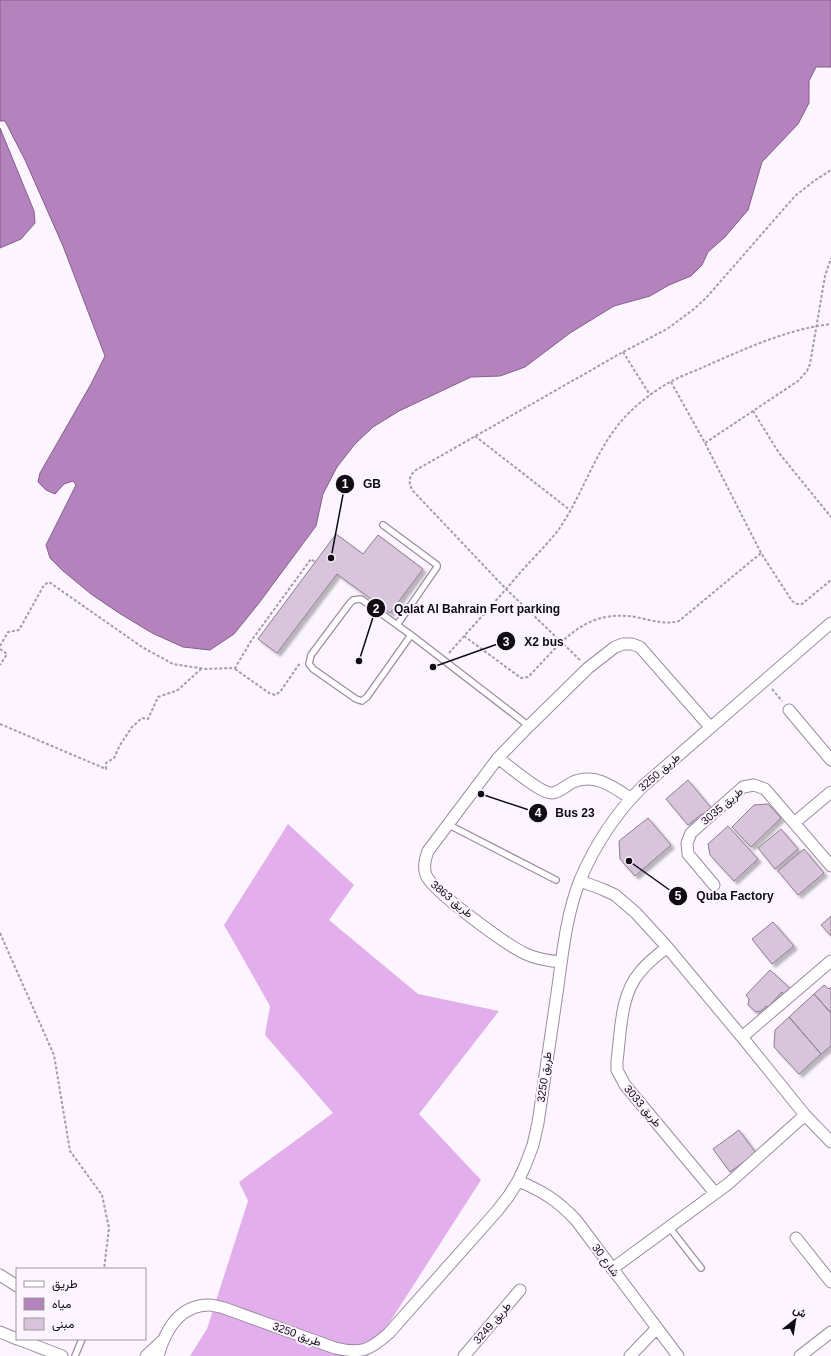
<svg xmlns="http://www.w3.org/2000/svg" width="831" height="1356" font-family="Helvetica,Vazirmatn,sans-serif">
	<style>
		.forest { fill: #e2afec }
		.water { fill: #b483bd; stroke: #835f8a }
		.building { fill: #d8c5dc; stroke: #8e7c91; filter: url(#shadow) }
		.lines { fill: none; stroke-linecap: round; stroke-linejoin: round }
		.lane-casing { stroke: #9d8ba1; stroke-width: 8 }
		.street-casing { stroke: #9d8ba1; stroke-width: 13 }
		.path { stroke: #a49da6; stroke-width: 2; stroke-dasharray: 3 2; stroke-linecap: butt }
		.lane { stroke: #fff; stroke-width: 5.5 }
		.street { stroke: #fff; stroke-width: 11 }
		.labels { text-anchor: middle; stroke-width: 4; stroke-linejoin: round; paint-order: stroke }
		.street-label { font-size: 11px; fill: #110b13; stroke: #fcf4fe }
		.leader { fill: none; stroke: #110b13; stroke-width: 1.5 }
		.callout-dot { fill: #110b13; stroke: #fcf4fe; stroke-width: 1.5 }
		.mark-label { font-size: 12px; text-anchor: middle; font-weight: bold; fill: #fff }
		.callout-label { font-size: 12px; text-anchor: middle; font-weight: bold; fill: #110b13; stroke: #fcf4fe; stroke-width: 4; stroke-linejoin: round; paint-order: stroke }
	</style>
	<defs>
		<filter id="shadow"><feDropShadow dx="3.5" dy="3.5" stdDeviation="1" flood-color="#0004"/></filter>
	</defs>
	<rect width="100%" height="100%" fill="#fcf4fe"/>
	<path class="forest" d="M288 824 354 885 329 920 418 994 499 1011 419 1114 481 1180 368 1356H190L207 1329 248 1201 239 1182 333 1113 265 1035 270 1006 224 925Z"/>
	<path class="water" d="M0 0H831V67H816L809 81V103L798 124 762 162 748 210 725 237 708 252 702 265 691 276 669 285 650 296 614 306 570 333 525 367 500 376 471 377 399 411 373 427 355 444 337 467 323 494 316 526 259 603 234 634 210 650 183 647 152 633 119 613 91 594 62 570 50 558 46 545 76 485 73 481 64 484 55 494 46 490 38 482 40 473 91 384 105 356 63 246 25 160 5 121H0Z
		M0 128 34 211 35 223 21 239 0 248Z"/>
	<path class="building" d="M336 534 363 554 378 535 423 569 390 613 337 574 277 653 258 639Z
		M688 780 712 809 705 815 702 814 688 825 666 799Z
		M768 804 781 818 751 847 732 827 754 805Z
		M648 818 671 845 635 876 620 859 619 841Z
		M728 826 758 859 734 881 710 855 708 844Z
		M781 829 798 849 775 869 758 848Z
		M804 849 824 873 798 895 778 871Z
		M831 916V936L821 925Z
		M773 922 794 946 772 964 752 939Z
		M770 970 792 990 786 996 782 992 768 1007 766 1006 761 1011 756 1012 748 1005 749 999 746 995Z
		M824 985 829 989 831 987V1013L814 994Z
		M814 994 831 1013V1046L821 1054 789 1017Z
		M789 1017 821 1054 799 1074 774 1047 775 1030Z
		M739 1130 756 1153 730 1172 713 1149Z"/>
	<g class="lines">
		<defs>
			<path id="lane" d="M383 525 437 565V567L397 625
				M411 635 367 697 362 701 356 699 313 669 309 664 311 655 350 603 353 600 361 599 411 635 529 726
				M449 825 556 880
				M669 1227 701 1268
				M75 1356 82 1339"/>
			<path id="street" d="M789 710 831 760
				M498 758C509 766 541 794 552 793 558 793 566 786 571 783 594 772 612 786 630 798
				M794 823 831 792
				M580 881 602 889 615 895 636 913 667 947 742 1037 805 1115 831 1142
				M714 885 688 854 687 843 691 833 743 787 754 785 765 789 831 866
				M667 947C658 955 648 962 640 972 620 995 621 1031 617 1061V1070L625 1085 715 1193
				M561 962C549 961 537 959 526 954 508 946 432 891 426 875 423 867 425 859 428 851L498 758 529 726 588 668 615 647 623 644H632L640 647 710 727
				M742 1037 831 961
				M518 1181C543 1191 558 1201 576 1220L678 1356
				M796 1238 831 1282
				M612 1269 728 1184 805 1115
				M0 1275 17 1286
				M0 1332 17 1339
				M18 1339 62 1356
				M146 1356 162 1341
				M158 1356C165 1331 179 1305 209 1305 214 1305 219 1307 224 1308L335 1348C361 1354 369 1351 389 1333L497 1211 508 1197 518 1181 525 1166 533 1145 538 1123C544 1082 550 1041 556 1000 562 960 565 918 580 880 595 845 615 814 642 787L831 623
				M464 1356 520 1290
				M630 1356 657 1328
				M800 1356 831 1332"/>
		</defs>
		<use href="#lane" class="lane-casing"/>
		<use href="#street" class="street-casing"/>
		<path class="path" d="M623 352 650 395
			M671 382 705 443 761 553 792 601 797 604H802L831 580
			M753 411 779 453 831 517
			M475 436 570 510
			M705 443 798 381 807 371 810 364 825 276 831 258
			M464 636 521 678 528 677C558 647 580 612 627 616 644 617 662 626 679 621L761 553
			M0 646 8 632 19 630 44 585 49 582 142 647 173 664 205 669 235 668 251 641 311 559 315 562
			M0 649 7 654 0 665
			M449 653C472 627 496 601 519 574 532 559 547 545 559 529 581 497 592 460 615 429 629 410 649 394 670 382 682 375 696 371 708 365 747 348 788 329 831 324
			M580 660 506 589 414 492C408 485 408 476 416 470L623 352 667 329 694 309 706 298 795 196 814 181 831 170
			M235 669 269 693 275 695 280 692 300 663
			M772 689 782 701
			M0 724 106 769V763L114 758 120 745 132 727 142 718 148 719 158 697 178 690 201 669
			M0 933 54 1055 70 1151 102 1195 109 1228 104 1269"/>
		<use href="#lane" class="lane"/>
		<use href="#street" class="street"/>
	</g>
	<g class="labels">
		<g class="street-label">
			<text transform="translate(659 772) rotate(-41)" y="4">طريق 3250</text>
			<text transform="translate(722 806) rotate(-40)" y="4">طريق 3035</text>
			<text transform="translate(452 899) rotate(40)" y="4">طريق 3863</text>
			<text transform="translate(544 1077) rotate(-82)" y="4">طريق 3250</text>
			<text transform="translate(643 1106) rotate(50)" y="4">طريق 3033</text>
			<text transform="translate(606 1260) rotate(53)" y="4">شارع 30</text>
			<text transform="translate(492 1323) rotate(-49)" y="4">طريق 3249</text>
			<text transform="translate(297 1334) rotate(20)" y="4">طريق 3250</text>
		</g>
	</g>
	<path class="leader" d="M331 558L345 484M359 661L376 608M433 667L506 641M481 794L538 813M629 861L678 896"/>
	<g class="callout-dot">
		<circle cx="331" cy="558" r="4"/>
		<circle cx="359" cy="661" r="4"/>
		<circle cx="433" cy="667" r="4"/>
		<circle cx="481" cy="794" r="4"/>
		<circle cx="629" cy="861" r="4"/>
		<circle cx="345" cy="484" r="10"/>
		<circle cx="376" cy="608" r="10"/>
		<circle cx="506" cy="641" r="10"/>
		<circle cx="538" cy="813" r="10"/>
		<circle cx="678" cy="896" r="10"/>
	</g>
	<g class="mark-label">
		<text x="345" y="488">1</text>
		<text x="376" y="613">2</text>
		<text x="506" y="646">3</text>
		<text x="538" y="817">4</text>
		<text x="678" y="900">5</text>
	</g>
	<g class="callout-label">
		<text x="372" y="488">GB</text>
		<text x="477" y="613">Qalat Al Bahrain Fort parking</text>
		<text x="544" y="646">X2 bus</text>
		<text x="575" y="817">Bus 23</text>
		<text x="735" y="900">Quba Factory</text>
	</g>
	<rect x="16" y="1268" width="130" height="72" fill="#fcf4fe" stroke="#9e97a0"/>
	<rect x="24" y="1281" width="20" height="6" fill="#ffffff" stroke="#9e97a0"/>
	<text x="52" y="1288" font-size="12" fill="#110b13">طريق</text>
	<rect x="24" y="1298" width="20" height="12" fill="#b483bd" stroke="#9e97a0"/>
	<text x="52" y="1308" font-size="12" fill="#110b13">مياه</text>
	<rect x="24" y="1318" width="20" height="12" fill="#d8c5dc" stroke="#9e97a0"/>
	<text x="52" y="1328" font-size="12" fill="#110b13">مبنى</text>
	<g transform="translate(795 1320) rotate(30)" stroke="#fcf4fe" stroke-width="3" paint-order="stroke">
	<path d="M0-3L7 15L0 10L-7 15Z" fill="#110b13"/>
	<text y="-6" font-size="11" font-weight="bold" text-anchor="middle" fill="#110b13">ش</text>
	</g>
</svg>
